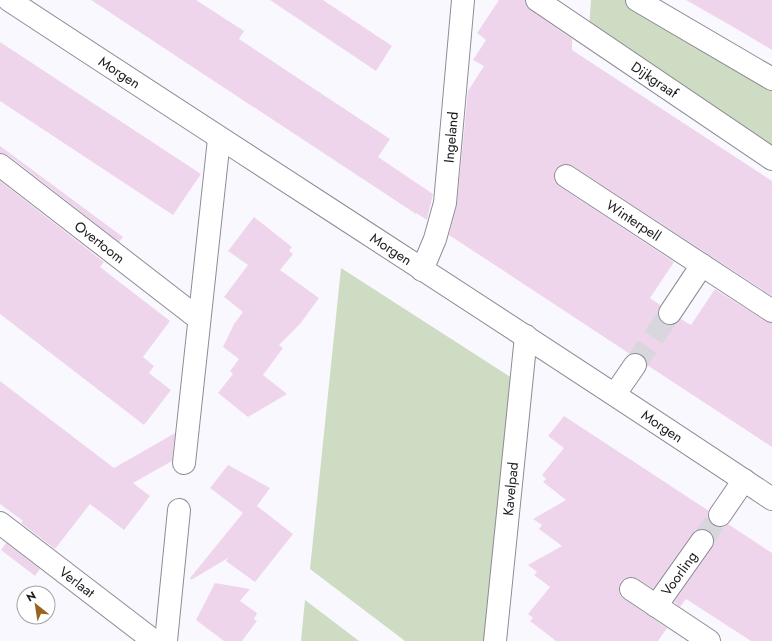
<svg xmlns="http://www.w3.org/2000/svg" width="772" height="641" font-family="Jost,sans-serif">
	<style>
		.green { fill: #cddcc2 }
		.building { fill: #efd5ec }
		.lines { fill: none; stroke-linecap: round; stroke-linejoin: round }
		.street-tunnel { stroke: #d8d7dd; stroke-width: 22; stroke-dasharray: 22 11; stroke-linecap: butt }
		.street-casing { stroke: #8e8b95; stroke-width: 24 }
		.street { stroke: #fff; stroke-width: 22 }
		.labels { text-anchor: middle; stroke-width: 3.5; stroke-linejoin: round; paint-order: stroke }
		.street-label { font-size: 14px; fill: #1a191d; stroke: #fff }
	</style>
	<rect width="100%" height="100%" fill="#faf8ff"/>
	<path class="green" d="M591 0H626L772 85V149L589 29Z
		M341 268 512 378 485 641H405L310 569Z
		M305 600 359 641H301Z"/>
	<path class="building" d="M91 0H196L244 31 239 39 390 139 378 157 433 194 427 220 416 213V214Z
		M270 0H323L392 46 376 71Z
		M499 0H525L526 6 530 10 572 39V50L772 181V296L573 166 566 164 560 165 555 170 554 176 555 182 559 186 674 262 650 298 660 305 658 313 659 319 663 323 669 325 675 324 681 319 691 325 715 289 765 321 772 323V447L647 365 646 359 642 355 636 353 630 354 449 235 457 204 468 91 484 66 473 60 486 40 477 33Z
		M686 0H772V50L735 28Z
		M0 42 201 174 173 215 0 101Z
		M0 146 123 237 119 242 8 155 0 153Z
		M0 181 104 262 100 267 170 321 143 357 154 366 149 373 171 390 144 425 0 314Z
		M254 217 292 247 289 251 293 254 280 270 319 298 300 324 279 345 283 348 263 375 287 394 248 417 218 393 233 374 230 371 239 359 223 347 234 324 243 312 224 297 248 265 228 251Z
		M0 381 114 468 175 433 172 461 133 483 150 496 124 530 90 504 55 549 21 523 23 521 0 504Z
		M564 416 709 511 708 514 709 520 713 525 719 527 725 526 728 524 772 553V641H751L686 599 680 607 674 602 712 548 714 542 713 535 709 531 703 529 696 530 692 534 653 589 638 579 632 577 625 578 620 582 619 589 620 595 624 599 667 628 658 641H556L530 621 533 618 528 614 550 587 534 575 537 572 528 565 562 546 539 529 542 525 533 519 566 500 543 482 546 479 542 475 564 448 548 436Z
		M228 465 270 488 257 506 293 534 255 582 226 561 228 558 191 580 190 578 243 513 210 488Z
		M6 543 40 569 35 576 1 550Z
		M215 583 250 589 240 601 257 613 254 619 257 621 242 641H224L196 620Z"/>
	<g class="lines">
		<path class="street-tunnel" d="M635 365 670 313
			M702 541 720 515"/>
		<defs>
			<g id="street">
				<path id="s1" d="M9 0C263 167 519 330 772 499"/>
				<path id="s2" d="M537 0 772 159"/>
				<path d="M637 0 772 79"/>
				<path id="s3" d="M0 165 199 319"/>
				<path id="s4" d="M566 176 772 311"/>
				<path id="s5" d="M422 270 435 239 445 203 463 0"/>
				<path d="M670 313 702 265"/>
				<path d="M615 394 635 365"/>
				<path d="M184 463 219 139"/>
				<path d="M720 515 744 480"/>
				<path id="s6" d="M0 523 154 641"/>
				<path d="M631 589 709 641"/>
				<path id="s7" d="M656 606 702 541"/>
				<path d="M166 641 179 510"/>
				<path id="s8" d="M495 641 526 336"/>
			</g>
		</defs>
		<use href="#street" class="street-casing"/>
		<use href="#street" class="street"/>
	</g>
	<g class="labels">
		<g class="street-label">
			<text dy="5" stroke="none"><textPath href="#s1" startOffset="132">Morgen</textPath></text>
			<text dy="5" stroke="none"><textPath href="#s2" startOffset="142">Dijkgraaf</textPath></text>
			<text dy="5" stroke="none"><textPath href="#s5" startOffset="137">Ingeland</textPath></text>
			<text dy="5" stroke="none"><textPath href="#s4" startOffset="81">Winterpell</textPath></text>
			<text dy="5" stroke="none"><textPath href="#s3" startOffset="126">Overtoom</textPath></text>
			<text dy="5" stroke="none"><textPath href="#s1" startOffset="456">Morgen</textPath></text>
			<text dy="5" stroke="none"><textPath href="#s1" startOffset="780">Morgen</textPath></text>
			<text dy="5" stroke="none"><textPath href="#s8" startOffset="153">Kavelpad</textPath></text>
			<text dy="5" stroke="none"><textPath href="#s7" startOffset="40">Voorling</textPath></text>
			<text dy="5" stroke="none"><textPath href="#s6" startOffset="97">Verlaat</textPath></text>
		</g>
	</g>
	<g transform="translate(36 605) rotate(330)"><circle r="19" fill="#ffffff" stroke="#a3a3a5"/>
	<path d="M0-3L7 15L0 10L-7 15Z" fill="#9a641c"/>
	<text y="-6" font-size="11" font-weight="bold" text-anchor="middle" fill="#1a191d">N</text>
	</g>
</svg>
